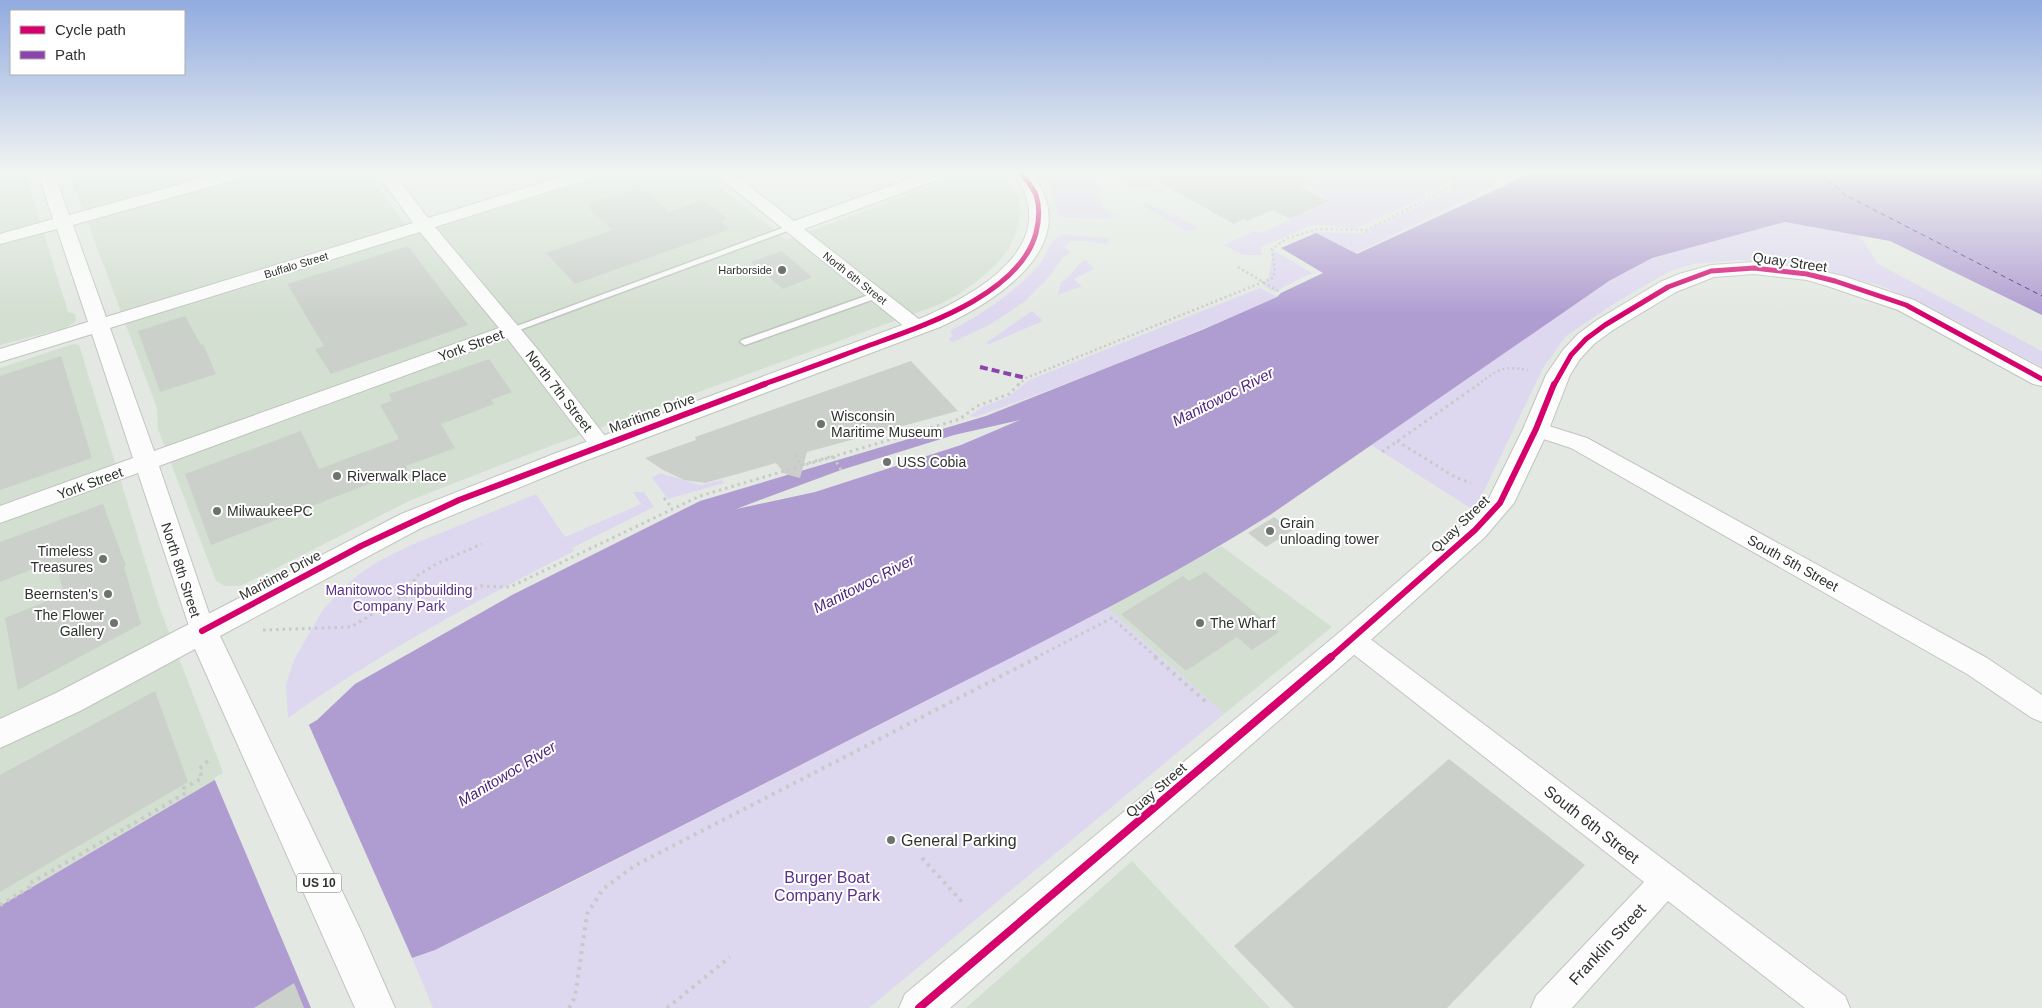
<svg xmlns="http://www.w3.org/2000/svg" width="2042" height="1008" font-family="Helvetica,sans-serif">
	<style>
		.built { fill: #d3dfd1 }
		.green { fill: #ded7f0 }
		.water { fill: #af9dd1; fill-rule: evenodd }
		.pier { fill: #e3e9e2 }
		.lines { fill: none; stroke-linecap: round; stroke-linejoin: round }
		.ferry { stroke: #4b217d; stroke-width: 1; stroke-dasharray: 5 4; stroke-linecap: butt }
		.building { fill: #cbd0cb }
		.service-casing { stroke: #c0c5bf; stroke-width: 3 }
		.minor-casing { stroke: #c0c5bf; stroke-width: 2 }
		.primary-casing { stroke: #c0c5bf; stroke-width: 2 }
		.path-far2 { stroke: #c8cac8; stroke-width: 2.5; stroke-dasharray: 2 3; stroke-linecap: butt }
		.path-far1 { stroke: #c8cac8; stroke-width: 3; stroke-dasharray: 2.5 4; stroke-linecap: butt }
		.path { stroke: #c8cac8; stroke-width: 4; stroke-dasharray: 3 5; stroke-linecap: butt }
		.service { fill: #fbfcfb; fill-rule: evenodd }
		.minor { fill: #fbfcfb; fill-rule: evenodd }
		.primary { fill: #fbfcfb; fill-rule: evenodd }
		.path-bridge { stroke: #c8cac8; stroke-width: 3; stroke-dasharray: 2.5 4; stroke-linecap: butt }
		.quiet { stroke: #8e44ad; stroke-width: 4; stroke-dasharray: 8 4; stroke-linecap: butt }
		.cycleway-far2-casing { stroke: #fff; stroke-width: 8 }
		.cycleway-far1-casing { stroke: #fff; stroke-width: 9 }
		.cycleway-casing { stroke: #fff; stroke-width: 11 }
		.cycleway-far2 { stroke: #d6006c; stroke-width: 5 }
		.cycleway-far1 { stroke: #d6006c; stroke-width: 6 }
		.cycleway { stroke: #d6006c; stroke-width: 8 }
		.poi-dot { fill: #6e736d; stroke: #fff; stroke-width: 2 }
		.labels { text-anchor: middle; stroke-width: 4; stroke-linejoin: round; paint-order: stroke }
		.far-street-label { font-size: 11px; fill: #2f332e; stroke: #fff }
		.far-poi-label { font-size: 11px; fill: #2f332e; stroke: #fff; text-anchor: end }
		.shield { fill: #fff; stroke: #6d706d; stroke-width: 1 }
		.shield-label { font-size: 12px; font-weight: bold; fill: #2f332e }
		.street-label { font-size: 14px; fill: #2f332e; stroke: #fff }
		.poi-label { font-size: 14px; fill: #2f332e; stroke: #fff; text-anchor: start }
		.park-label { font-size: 14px; fill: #59318d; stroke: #fff }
		.water-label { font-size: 15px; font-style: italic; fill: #4b217d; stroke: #fff }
		.near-street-label { font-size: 16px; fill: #2f332e; stroke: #fff }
		.near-poi-label { font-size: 16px; fill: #2f332e; stroke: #fff; text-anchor: start }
		.near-park-label { font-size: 16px; fill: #59318d; stroke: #fff }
	</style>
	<rect width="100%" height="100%" fill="#e3e9e2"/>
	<path class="built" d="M0 173H25L68 312 75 314 76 318 75 322 65 328 0 345Z
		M69 173H243L247 179 268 173H366L414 235 613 173H703L786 240 969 173H1004L1018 198 1020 216 1018 227 1009 248 997 264 981 278 959 294 938 305 545 448 411 500 249 582 240 586H225L216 581 158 429 157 408Z
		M73 344 79 345 160 609 224 775 0 906V368Z
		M1221 546 1332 627 1224 714 1108 608Z
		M1132 861 1270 1008H966Z"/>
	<path class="green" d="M1042 173H1082L1104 190 1098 192 1103 209 1113 213 1112 217 1102 219 1060 217 1057 214 1055 198Z
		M1111 173H1145L1140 176 1155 184 1151 186 1165 194 1162 195 1149 188H1131Z
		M1332 173H1435L1443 179 1444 185 1433 193 1354 229 1321 225 1310 226 1261 247 1262 255H1243L1224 245 1255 231 1261 233 1331 201 1312 191 1311 184Z
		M1445 173H1475L1486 176 1482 179 1495 185 1352 255 1311 232 1362 233 1452 189 1454 179Z
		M1147 203 1175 217 1178 216 1198 227 1195 230 1187 231 1141 205Z
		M1785 222 1859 235 1878 264 2042 351V367L1928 306 1879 285 1790 264 1738 260 1694 264 1670 271 1615 303 1566 336 1543 368 1483 493 1472 509 1371 445 1609 281 1652 258Z
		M1065 235 1109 238 1108 245 1088 241H1070L1064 247 1071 253 1063 257 1048 278 1024 302 991 324 953 342 948 339 953 336 950 331C983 313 1013 294 1039 265 1048 255 1049 236 1065 235Z
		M1273 250 1312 273 1274 292 1262 285 1268 281Z
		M1086 260 1094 269 1074 279 1082 286 1058 295 1061 282C1074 276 1075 264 1086 260Z
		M1260 288 1278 297C1178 340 1077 381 975 417L970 416 982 407 1008 397 1029 380Z
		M1032 311 1043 321 987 345V342Z
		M660 473 701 485 722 480 724 483 668 499 652 478Z
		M633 492H644L654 507 572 548 574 551C476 601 378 654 288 718L286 685 294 660 322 611 344 587 358 575 377 562 409 546 536 494 565 537 641 504Z
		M1108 608 1224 714 869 1008H433L412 958 435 950 567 885Z"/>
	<path class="water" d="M1528 173H2042V315L1890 241 1785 222 1652 258 1609 281 1270 515C1153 589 1027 649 904 712 748 792 592 872 435 950L412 958 331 1008H0V906L317 720 355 684 512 595 700 501 986 416 1202 330 1277 297 1281 293 1323 273 1281 248 1316 233 1357 254 1504 186ZM1020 420 961 445 815 492 736 509 841 470 954 435Z"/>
	<path class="pier" d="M308 723 413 960 335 1008H311L214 778Z"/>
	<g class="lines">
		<path class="ferry" d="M1822 173 1845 195 2042 296"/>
	</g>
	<path class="building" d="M1143 173H1330L1300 187 1329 201 1290 219 1273 210 1247 221 1243 219 1234 224Z
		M640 187 669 212 704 200 728 219 721 222 730 229 575 284 546 253 612 230 588 207 592 206 590 203Z
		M408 246 468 325 331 374 315 349 324 346 287 284Z
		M782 251 812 277 783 289 751 262Z
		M185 316 201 345 203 344 216 374 160 392 138 331Z
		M61 356 92 458 0 490V376Z
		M489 359 512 392 491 400 494 404 441 424 455 448 406 466 408 469 211 545 185 474 301 431 319 469 399 439 380 405 392 401 389 394Z
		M911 361 958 411 807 452 800 478 785 474 776 463 705 483 684 480 663 470 645 458 696 440 695 437Z
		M103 504 126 566 124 567 141 624 18 690 5 618 64 594 55 560 0 582V542Z
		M1274 517 1293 530 1266 547 1248 533Z
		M1205 572 1279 632 1252 650 1237 637 1186 671 1121 614 1183 576 1189 581Z
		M155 691 188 782 0 892V775Z
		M1449 759 1585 865 1447 1008H1294L1234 946Z
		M294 983 304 1008H254Z"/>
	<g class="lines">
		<defs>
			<path id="service" d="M788 226H794L795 228 514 332 511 333 506 330Z
				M877 292 880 293V297L748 344 745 345 740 342 742 340Z"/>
			<path id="minor" d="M38 173H54L69 215 222 173H250L248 176 73 225 106 317 413 223 377 173H394L428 218 574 173H600L598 176 435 227 539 351 612 445 609 450 601 452 593 450 507 338 159 466 215 631 211 638 202 641 193 638 138 473 0 523V506L133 458 92 334 0 362V349L88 322 57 229 0 244V234L53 219ZM420 232 499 328 154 451 110 328Z
				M714 173H733L794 221 926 173H950L948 176 804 229 925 324 928 328 925 332 918 334 911 332Z
				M1536 422 1587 438 1987 658 2042 695V722L2032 718 1967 674 1571 448 1528 434 1525 429 1528 424Z
				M1352 629 1361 632 1845 996 1850 1008H1805L1668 901 1572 1008H1531L1536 996 1644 882 1343 646 1339 639 1343 632Z"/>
			<path id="primary" d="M1012 173H1031C1087 244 997 301 940 327L574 465 421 528 220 636 362 933 395 1008H355L195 649 80 711 0 748V719L56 693 401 514 556 453 924 317C968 297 1046 257 1026 196 1024 187 1017 181 1012 173Z
				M1754 262 1807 268 1843 276 1914 300 2042 369V386L2033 384 1898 310 1827 286 1807 280 1754 274 1714 277 1676 292 1613 330 1594 344 1580 359 1570 375 1549 429 1514 503 1485 537 1363 647 950 1008H899L905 994 1341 631 1465 523 1489 498 1523 429 1546 375 1563 350 1578 334 1597 320 1660 282 1679 274 1711 265Z"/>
		</defs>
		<use href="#service" class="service-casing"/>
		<use href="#minor" class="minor-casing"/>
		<use href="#primary" class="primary-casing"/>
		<path class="path-far2" d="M1456 184 1490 182 1509 173
			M1238 267 1280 292
			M1018 385 1026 378 1273 278 1275 272 1272 249 1288 238 1318 229 1367 230 1456 184 1449 173
			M1477 385C1499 370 1500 365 1528 370"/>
		<path class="path-far1" d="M1397 441 1455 477 1471 483
			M1382 452 1479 384
			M664 498 672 508
			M402 597 417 576 436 564 482 544
			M263 630 351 627 401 597 466 593 480 586 510 587 700 496 960 419 977 406 1009 394 1019 384
			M1035 658 1112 618 1157 658"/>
		<path class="path" d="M1155 657 1206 702
			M922 858 962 902
			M0 905 30 887 29 884 186 793 184 788 202 778 199 769 210 759
			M569 1008 575 997 587 914 603 889 634 866 1038 657
			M667 1008 730 957"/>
		<use href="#service" class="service"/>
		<use href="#minor" class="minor"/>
		<use href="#primary" class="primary"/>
		<path class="path-bridge" d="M795 455 801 465 833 456 841 470"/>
		<path class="quiet" d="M980 367 1026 378"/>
		<defs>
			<path id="cycleway-far2" d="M761 385C796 373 830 360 865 347 919 327 1019 296 1036 233 1039 221 1040 207 1036 195 1033 187 1026 180 1021 173
				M1554 385 1571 355 1586 339 1605 325 1668 287 1711 271 1754 268 1807 274 1835 281 1906 305 2042 379"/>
			<path id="cycleway-far1" d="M202 631 361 546 459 500 765 384
				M1330 658 1475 530 1500 503 1536 429 1554 384"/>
			<path id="cycleway" d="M919 1008 1331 657"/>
		</defs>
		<use href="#cycleway-far2" class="cycleway-far2-casing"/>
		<use href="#cycleway-far1" class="cycleway-far1-casing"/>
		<use href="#cycleway" class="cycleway-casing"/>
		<use href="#cycleway-far2" class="cycleway-far2"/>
		<use href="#cycleway-far1" class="cycleway-far1"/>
		<use href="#cycleway" class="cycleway"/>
	</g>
	<linearGradient id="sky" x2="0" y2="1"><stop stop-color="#91abdf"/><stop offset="0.55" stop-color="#f2f5f2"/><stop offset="1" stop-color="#f2f5f2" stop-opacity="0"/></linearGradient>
	<rect width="2042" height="314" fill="url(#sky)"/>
	<g class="poi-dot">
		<circle cx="782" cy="270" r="5"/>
		<circle cx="821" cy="424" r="5"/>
		<circle cx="887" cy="462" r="5"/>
		<circle cx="337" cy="476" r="5"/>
		<circle cx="217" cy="511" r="5"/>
		<circle cx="1270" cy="531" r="5"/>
		<circle cx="103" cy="559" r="5"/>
		<circle cx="108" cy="594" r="5"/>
		<circle cx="114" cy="623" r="5"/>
		<circle cx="1200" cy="623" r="5"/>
		<circle cx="891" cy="840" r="5"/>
	</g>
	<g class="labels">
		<g class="far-street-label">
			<text transform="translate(296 265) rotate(-17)" y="4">Buffalo Street</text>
			<text transform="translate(855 278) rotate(38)" y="4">North 6th Street</text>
		</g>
		<g class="far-poi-label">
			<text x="772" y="274">Harborside</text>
		</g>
		<rect class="shield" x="296.5" y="873.5" width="45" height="19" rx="4"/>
		<g class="shield-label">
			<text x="319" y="887">US 10</text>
		</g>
		<g class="street-label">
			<text transform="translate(1790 262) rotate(8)" y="5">Quay Street</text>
			<text transform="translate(471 345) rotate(-20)" y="5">York Street</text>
			<text transform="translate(559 391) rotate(52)" y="5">North 7th Street</text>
			<text transform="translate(652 413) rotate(-20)" y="5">Maritime Drive</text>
			<text transform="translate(90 483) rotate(-20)" y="5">York Street</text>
			<text transform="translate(1460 524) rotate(-44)" y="5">Quay Street</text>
			<text transform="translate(1793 563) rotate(29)" y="5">South 5th Street</text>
			<text transform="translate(181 570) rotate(72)" y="5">North 8th Street</text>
			<text transform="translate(280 575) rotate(-28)" y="5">Maritime Drive</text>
			<text transform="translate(1156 790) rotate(-41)" y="5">Quay Street</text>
		</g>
		<g class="poi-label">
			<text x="831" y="421">Wisconsin<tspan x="831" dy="16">Maritime Museum</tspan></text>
			<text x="897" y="467">USS Cobia</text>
			<text x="347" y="481">Riverwalk Place</text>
			<text x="227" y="516">MilwaukeePC</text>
			<text x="1280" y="528">Grain<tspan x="1280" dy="16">unloading tower</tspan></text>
			<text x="93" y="556" text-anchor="end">Timeless<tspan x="93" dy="16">Treasures</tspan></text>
			<text x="98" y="599" text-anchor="end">Beernsten's</text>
			<text x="104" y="620" text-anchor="end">The Flower<tspan x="104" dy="16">Gallery</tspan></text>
			<text x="1210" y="628">The Wharf</text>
		</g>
		<g class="park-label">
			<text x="399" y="595">Manitowoc Shipbuilding<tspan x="399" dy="16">Company Park</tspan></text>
		</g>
		<g class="water-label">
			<text transform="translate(1223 397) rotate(-27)" y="5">Manitowoc River</text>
			<text transform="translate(864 584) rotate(-27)" y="5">Manitowoc River</text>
			<text transform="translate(507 774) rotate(-31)" y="5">Manitowoc River</text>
		</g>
		<g class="near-street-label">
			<text transform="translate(1592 824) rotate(38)" y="6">South 6th Street</text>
			<text transform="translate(1607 944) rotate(-47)" y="6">Franklin Street</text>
		</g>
		<g class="near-poi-label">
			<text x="901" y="846">General Parking</text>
		</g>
		<g class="near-park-label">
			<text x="827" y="883">Burger Boat<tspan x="827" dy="18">Company Park</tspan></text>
		</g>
	</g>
	<rect x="10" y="10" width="175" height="65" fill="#ffffff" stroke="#acadab"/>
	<rect x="20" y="26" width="25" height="8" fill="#d6006c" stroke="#acadab"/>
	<text x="55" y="35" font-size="15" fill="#2f332e">Cycle path</text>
	<rect x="20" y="51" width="25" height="8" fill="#8e44ad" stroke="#acadab"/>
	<text x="55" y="60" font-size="15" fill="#2f332e">Path</text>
</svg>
